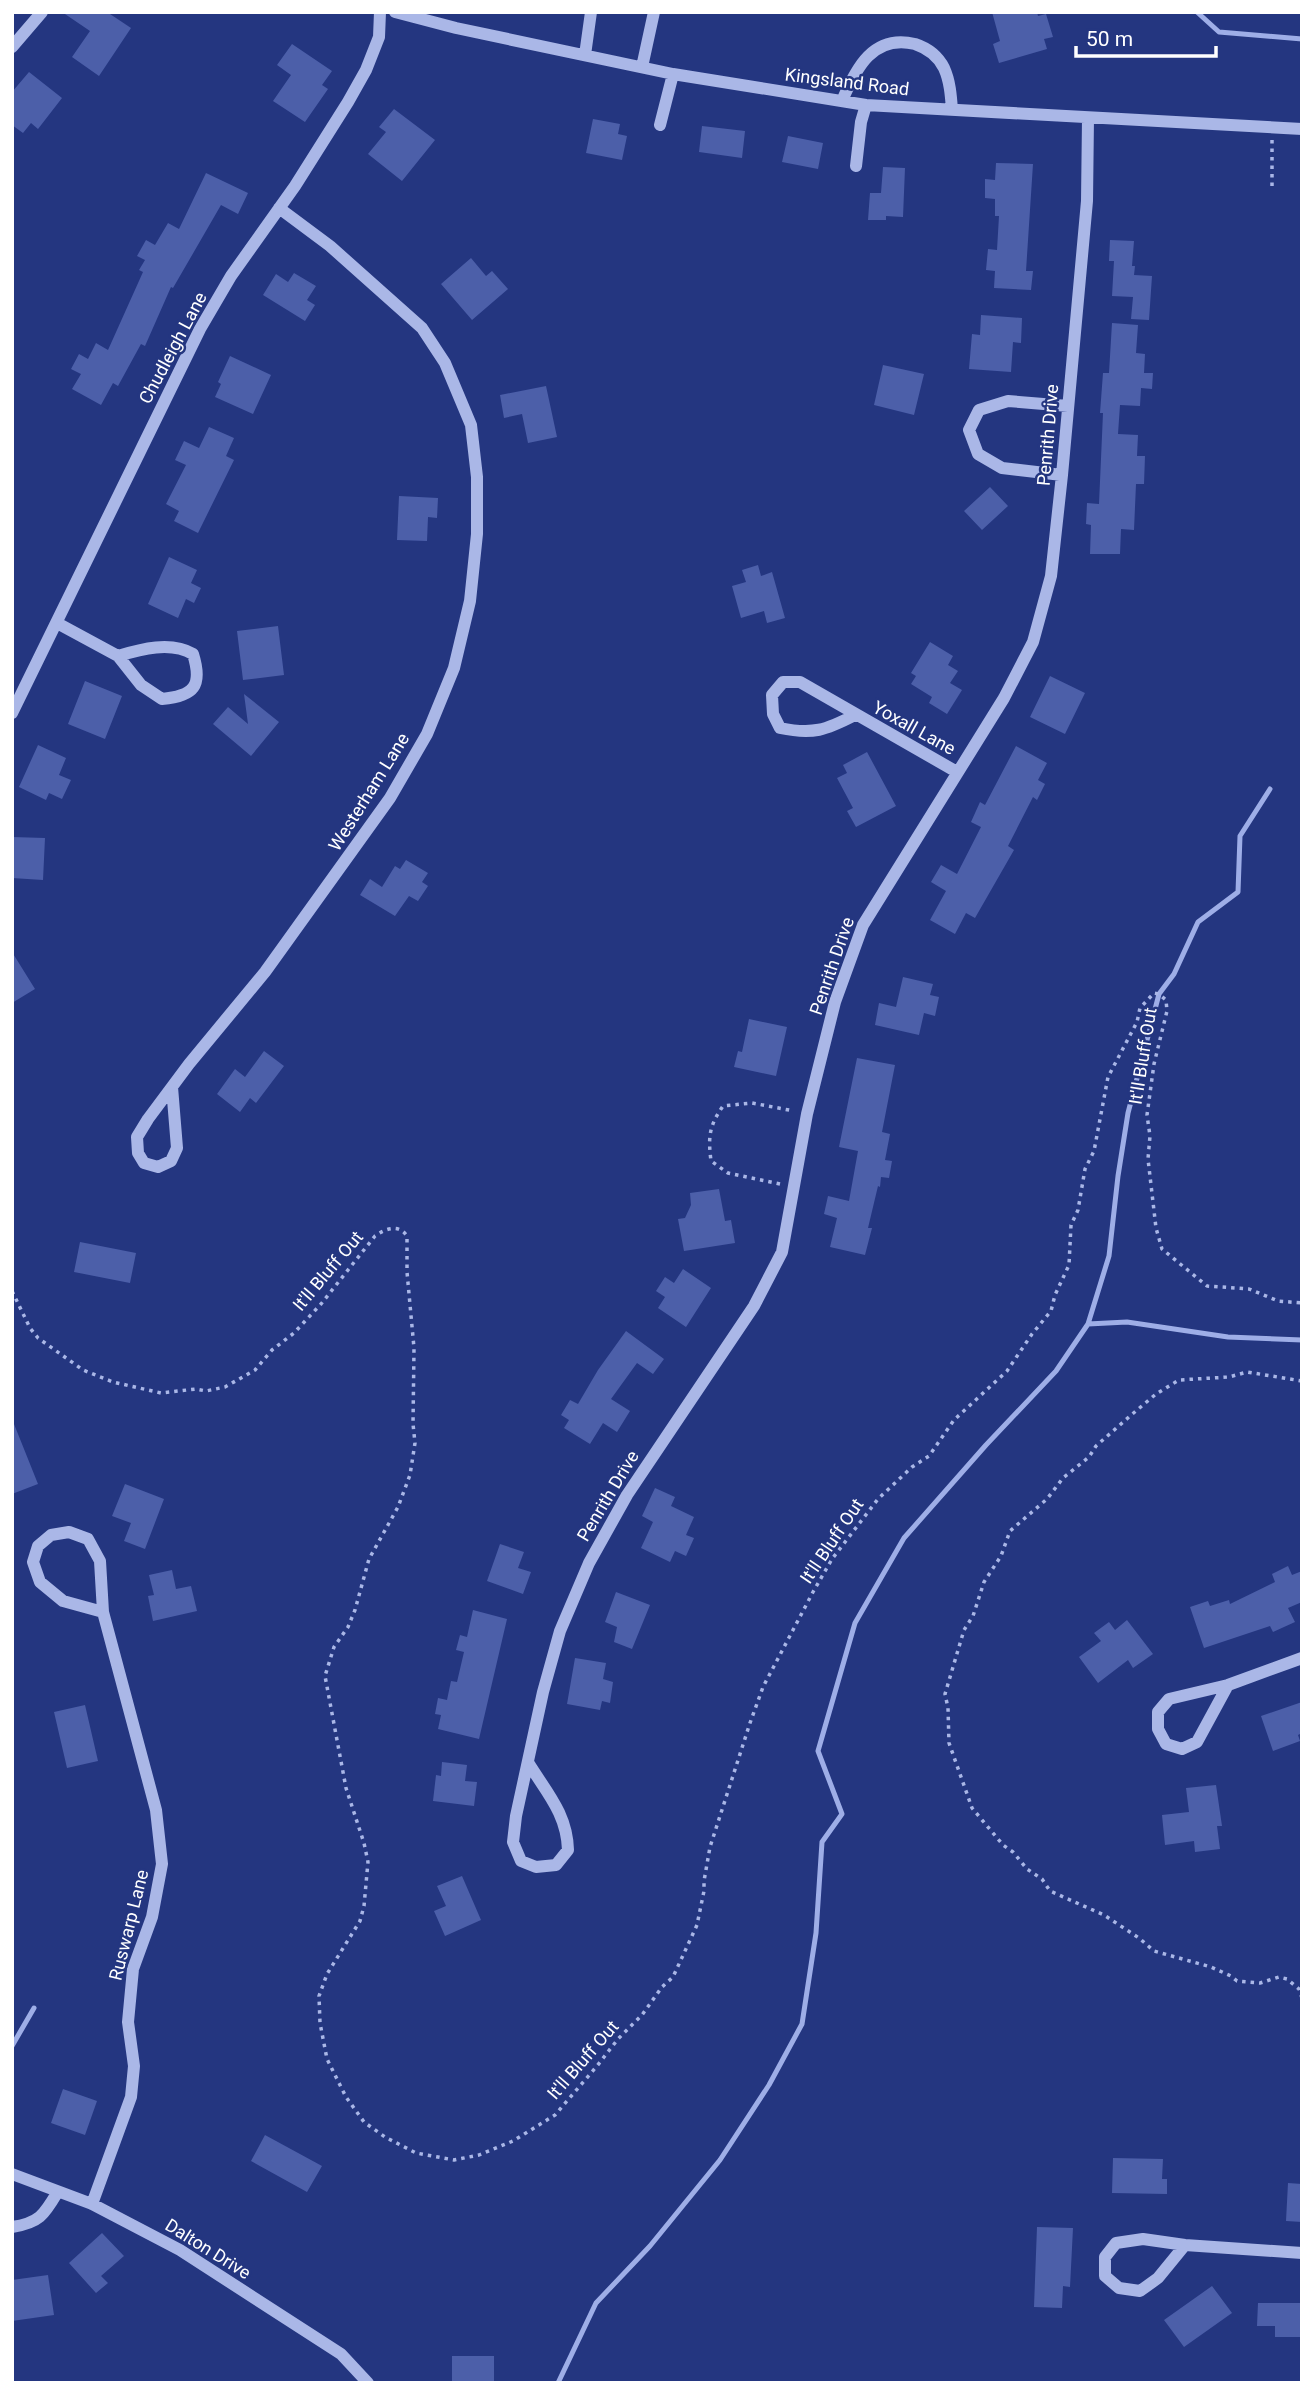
<svg xmlns="http://www.w3.org/2000/svg" width="1314" height="2395" font-family="Roboto,sans-serif">
	<style>
		.lines { fill: none; stroke-linecap: round; stroke-linejoin: round }
		.stream { stroke: #9eaee7; stroke-width: 5 }
		.building { fill: #4c5fa9 }
		.path { stroke: #aab7e7; stroke-width: 3.5; stroke-dasharray: 3.5 5; stroke-linecap: butt }
		.minor { stroke: #aab7e7; stroke-width: 12 }
		.labels { text-anchor: middle; stroke-width: 5; stroke-linejoin: round; paint-order: stroke }
		.street-label { font-size: 18px; fill: #fff; stroke: #243680 }
	</style>
	<rect width="100%" height="100%" fill="#243680"/>
	<g class="lines">
		<path class="stream" d="M1197 12 1219 32 1302 39
			M1088 1324 1127 1322 1228 1337 1302 1340
			M12 2046 34 2008
			M558 2383 596 2303 650 2246 720 2160 769 2085 802 2024 816 1933 822 1842 842 1814 818 1751 855 1623 904 1538 986 1445 1056 1371 1088 1324 1109 1256 1118 1176 1128 1113 1159 994 1174 974 1198 922 1238 892 1240 836 1270 789"/>
	</g>
	<path class="building" d="M62 12H107L131 28 99 76 72 57 90 31Z
		M992 12H1037L1038 16 1046 14 1053 37 1044 39 1047 49 999 63 993 44 1000 41Z
		M292 44 332 71 322 85 328 89 305 122 273 101 291 75 277 65Z
		M29 72 62 98 38 129 31 123 23 133 12 125V92Z
		M394 109 435 140 402 181 368 154 386 132 379 127Z
		M593 119 620 124 618 134 627 136 622 160 586 153Z
		M702 126 745 131 742 158 699 152Z
		M788 136 823 143 818 169 782 162Z
		M996 163 1033 164 1026 271H1033L1031 290 994 288 995 271 986 270 988 249 997 250 999 216H995V199L985 198V179L995 180Z
		M883 167 905 168 903 217 886 216V220H868L870 193H881Z
		M206 173 248 193 238 214 221 205 173 288 171 287 145 346 141 344 118 386 113 383 101 405 72 389 81 374 71 369 79 354 88 359 96 343 108 350 143 272 139 270 145 260 137 256 146 240 155 245 168 223 179 229Z
		M1110 240 1134 241 1132 266H1135L1134 275 1152 276 1149 320 1131 319 1133 297 1112 296 1114 261H1109Z
		M471 258 486 276 492 271 508 289 472 320 441 284Z
		M294 273 316 286 307 300 315 305 305 321 263 295 276 274 288 282Z
		M981 315 1022 318 1021 343 1013 342 1011 372 969 369 972 334 980 335Z
		M1112 323 1138 325 1136 353 1145 354 1144 373H1153L1152 389 1141 388 1140 406 1120 405 1118 434 1138 435 1137 456H1145L1144 484H1136L1134 530 1121 529 1120 554H1090L1091 525 1086 524 1087 503 1099 504 1103 413H1100L1103 373H1109Z
		M230 356 271 375 253 414 215 397 221 384 218 382Z
		M883 365 924 374 914 415 874 405Z
		M546 386 557 437 528 443 522 414 504 418 500 395Z
		M209 427 234 438 226 456 234 460 198 533 174 521 179 511 166 504 186 465 175 460 184 441 199 448Z
		M990 487 1008 506 982 530 964 511Z
		M399 496 438 498 437 518 428 517 427 541 397 540Z
		M169 557 197 570 191 583 201 588 194 603 186 599 178 618 148 604Z
		M758 565 761 576 772 572 785 618 767 623 764 611 741 618 732 586 746 582 742 570Z
		M278 626 284 675 243 680 237 631Z
		M930 642 953 656 948 665 958 671 950 683 962 690 947 714 929 703 932 697 911 684 916 676 911 673Z
		M1050 676 1085 693 1065 734 1030 717Z
		M85 681 122 696 105 739 68 724Z
		M244 694 279 722 251 756 213 724 228 707 248 724Z
		M38 745 66 758 59 775 71 780 62 799 49 793 46 800 19 787Z
		M1016 746 1047 763 1038 780 1045 784 1037 800 1033 797 1008 846 1014 850 975 918 966 913 955 934 930 920 946 891 931 882 941 865 957 874 981 827 971 822 980 802 985 805Z
		M867 752 896 806 856 827 847 811 853 808 837 778 847 773 843 765Z
		M12 837 45 838 43 880 12 878Z
		M406 860 428 873 422 882 428 886 418 901 409 896 395 916 360 895 370 879 382 887 395 866 400 869Z
		M12 952 35 989 12 1003Z
		M903 977 933 984 930 995 939 997 935 1016 924 1013 919 1035 875 1025 879 1003 896 1007Z
		M749 1019 787 1027 776 1076 734 1067 738 1051 742 1052Z
		M264 1051 284 1066 256 1103 250 1098 240 1112 217 1094 235 1069 245 1077Z
		M857 1058 895 1065 882 1132 890 1134 885 1160 892 1161 889 1178 881 1177 880 1187 878 1186 868 1228H872L865 1255 830 1247 837 1218 824 1214 828 1196 849 1201 858 1151 839 1147Z
		M719 1189 725 1221 731 1220 735 1243 684 1251 678 1219 685 1218 691 1205 690 1193Z
		M80 1242 136 1253 130 1283 74 1272Z
		M683 1269 711 1288 686 1327 658 1308 665 1297 656 1291 665 1277 674 1283Z
		M626 1331 664 1359 653 1374 637 1363 611 1399 630 1411 617 1432 603 1423 590 1444 564 1428 569 1420 561 1415 570 1400 578 1404 598 1370Z
		M12 1419 38 1484 12 1494Z
		M125 1484 164 1499 145 1549 124 1541 131 1523 112 1516Z
		M655 1488 675 1497 671 1506 694 1517 686 1535 694 1538 686 1556 675 1551 670 1562 641 1548 653 1522 642 1516Z
		M500 1544 524 1552 518 1568 531 1572 523 1594 487 1581Z
		M1288 1566 1292 1575 1302 1571V1602L1288 1608 1295 1622 1273 1632 1270 1626 1204 1648 1190 1607 1208 1601 1210 1606 1229 1600 1230 1604 1275 1582 1272 1574Z
		M172 1570 176 1589 191 1586 197 1611 153 1621 148 1596 154 1595 149 1575Z
		M616 1592 650 1605 632 1649 614 1642 617 1627 605 1622Z
		M473 1610 507 1619 479 1739 438 1729 441 1715 435 1714 438 1698 447 1700 451 1681 457 1682 464 1652 456 1650 460 1635 467 1637Z
		M1127 1620 1153 1654 1133 1668 1128 1660 1098 1683 1079 1657 1101 1641 1094 1633 1109 1622 1115 1630Z
		M575 1658 606 1663 603 1679 613 1682 610 1703 602 1701 600 1710 567 1704Z
		M1302 1702V1733L1298 1735 1300 1741 1273 1751 1261 1716Z
		M85 1705 98 1761 67 1768 54 1712Z
		M442 1762 467 1765 465 1781 477 1782 474 1806 433 1801 436 1775 441 1776Z
		M1216 1785 1222 1826H1217L1220 1849 1195 1852 1194 1841 1165 1845 1162 1815 1189 1812 1186 1788Z
		M462 1876 481 1920 445 1936 434 1911 446 1906 437 1886Z
		M63 2089 97 2101 85 2135 51 2123Z
		M265 2135 322 2166 307 2192 251 2161Z
		M1113 2158 1163 2159 1162 2179H1167V2194L1112 2193Z
		M1288 2183 1302 2184V2222L1286 2221Z
		M1037 2227 1073 2228 1070 2287 1063 2286 1062 2308 1034 2307Z
		M102 2233 124 2256 101 2276 108 2283 96 2293 69 2263Z
		M48 2275 54 2315 12 2321V2280Z
		M1212 2286 1232 2313 1184 2347 1164 2320Z
		M1258 2303H1302V2337H1275V2326H1257Z
		M452 2356H494V2383H452Z"/>
	<g class="lines">
		<path class="path" d="M1272 140V189
			M780 1184 728 1173 711 1161C708 1137 709 1126 723 1106L752 1103 794 1111
			M12 1291 30 1328 38 1338 83 1370 113 1382 161 1393 196 1389 206 1391 225 1387 255 1370 272 1350 294 1333 321 1304 375 1236C386 1228 399 1224 407 1236V1272L414 1348 413 1424 415 1443 410 1475 398 1507 369 1559 355 1610 348 1627 334 1647 325 1676 346 1788 364 1843 368 1862 364 1906 360 1921 327 1974 319 1996 320 2023 327 2059 346 2097 364 2122 385 2137 416 2153 454 2160 479 2155 513 2141 555 2115 597 2066 618 2039 642 2015 662 1987 673 1977 697 1925 704 1891V1881L710 1847 750 1723 763 1687 813 1592 832 1559 878 1499 912 1467 929 1456 954 1420 1007 1371 1032 1334 1051 1311 1055 1295 1069 1265 1071 1225 1078 1210 1085 1169 1094 1151 1108 1077 1137 1022 1140 1008 1154 993 1159 994 1166 1000 1167 1011 1154 1064 1147 1115 1150 1136 1148 1159 1156 1228 1162 1249 1207 1286 1249 1289 1278 1301 1302 1303
			M1302 1381 1247 1372 1229 1377 1179 1380 1156 1394 1130 1416 1096 1446 1089 1457 1063 1478 1047 1499 1010 1531 1001 1556 984 1582 973 1616 964 1630 945 1694 948 1708 949 1743 972 1808 1003 1845 1013 1852 1027 1869 1042 1879 1050 1891 1104 1915 1139 1938 1154 1951 1211 1967 1231 1976 1237 1981 1260 1983 1279 1977 1287 1979 1299 1989 1302 1998"/>
		<path class="minor" d="M395 12 456 28 673 74 866 105 1302 129
			M12 47 42 12
			M585 55 591 12
			M642 67 654 12
			M842 101C856 68 873 34 915 44 927 48 938 56 944 68 950 81 951 96 952 110
			M660 125 673 74
			M856 166 861 122 866 105
			M1062 475 1002 468 978 454 969 430 979 410 1008 401 1068 406
			M57 623 118 656 141 685 162 699C194 696 203 686 193 654 171 641 141 649 118 656
			M12 713 200 329 231 276 295 186 348 102 366 70 379 37 380 12
			M855 715C826 730 813 735 780 728L773 714 772 695 783 682H800L957 772
			M172 1087 177 1148 171 1161 158 1167 144 1163 138 1153 137 1137 148 1119 189 1064 265 972 390 798 427 734 454 668 470 601 477 534V477L471 425 445 363 422 328 330 246 279 208
			M1228 1685 1197 1742 1182 1749 1166 1744 1158 1729V1712L1169 1699 1228 1685 1302 1658
			M529 1764C547 1793 567 1814 568 1850L556 1865 536 1867 521 1861 513 1842 516 1816 543 1692 560 1631 589 1563 627 1495 754 1306 782 1252 807 1114 835 1002 863 925 1004 698 1033 642 1051 576 1062 475 1087 201 1088 118
			M12 2174 92 2204 180 2250 341 2354 368 2383
			M92 2204 131 2097 134 2066 128 2022 133 1969 152 1917 162 1864 156 1810 103 1612 100 1561 88 1539 69 1532 51 1535 38 1546 33 1562 40 1582 63 1601 103 1612
			M12 2227C39 2223 44 2215 57 2193
			M1185 2245 1158 2278 1140 2291 1119 2288 1105 2276V2257L1116 2243 1143 2239 1185 2245 1302 2253"/>
	</g>
	<g class="labels">
		<g class="street-label">
			<text transform="translate(847 82) rotate(7)" y="6">Kingsland Road</text>
			<text transform="translate(173 348) rotate(-62)" y="6">Chudleigh Lane</text>
			<text transform="translate(1048 435) rotate(-85)" y="6">Penrith Drive</text>
			<text transform="translate(914 728) rotate(29)" y="6">Yoxall Lane</text>
			<text transform="translate(369 792) rotate(-58)" y="6">Westerham Lane</text>
			<text transform="translate(832 966) rotate(-71)" y="6">Penrith Drive</text>
			<text transform="translate(1143 1056) rotate(-81)" y="6">It'll Bluff Out</text>
			<text transform="translate(328 1271) rotate(-50)" y="6">It'll Bluff Out</text>
			<text transform="translate(608 1496) rotate(-59)" y="6">Penrith Drive</text>
			<text transform="translate(832 1541) rotate(-56)" y="6">It'll Bluff Out</text>
			<text transform="translate(129 1925) rotate(-76)" y="6">Ruswarp Lane</text>
			<text transform="translate(583 2060) rotate(-49)" y="6">It'll Bluff Out</text>
			<text transform="translate(208 2249) rotate(32)" y="6">Dalton Drive</text>
		</g>
	</g>
	<rect width="1314" height="2395" fill="none" stroke="#ffffff" stroke-width="28"/>
	<path d="M1076 46v10h140v-10" fill="none" stroke="#ffffff" stroke-width="3.5"/>
	<text x="1086" y="46" font-size="21" fill="#ffffff" stroke="#243680" stroke-width="5" paint-order="stroke">50 m</text>
</svg>
